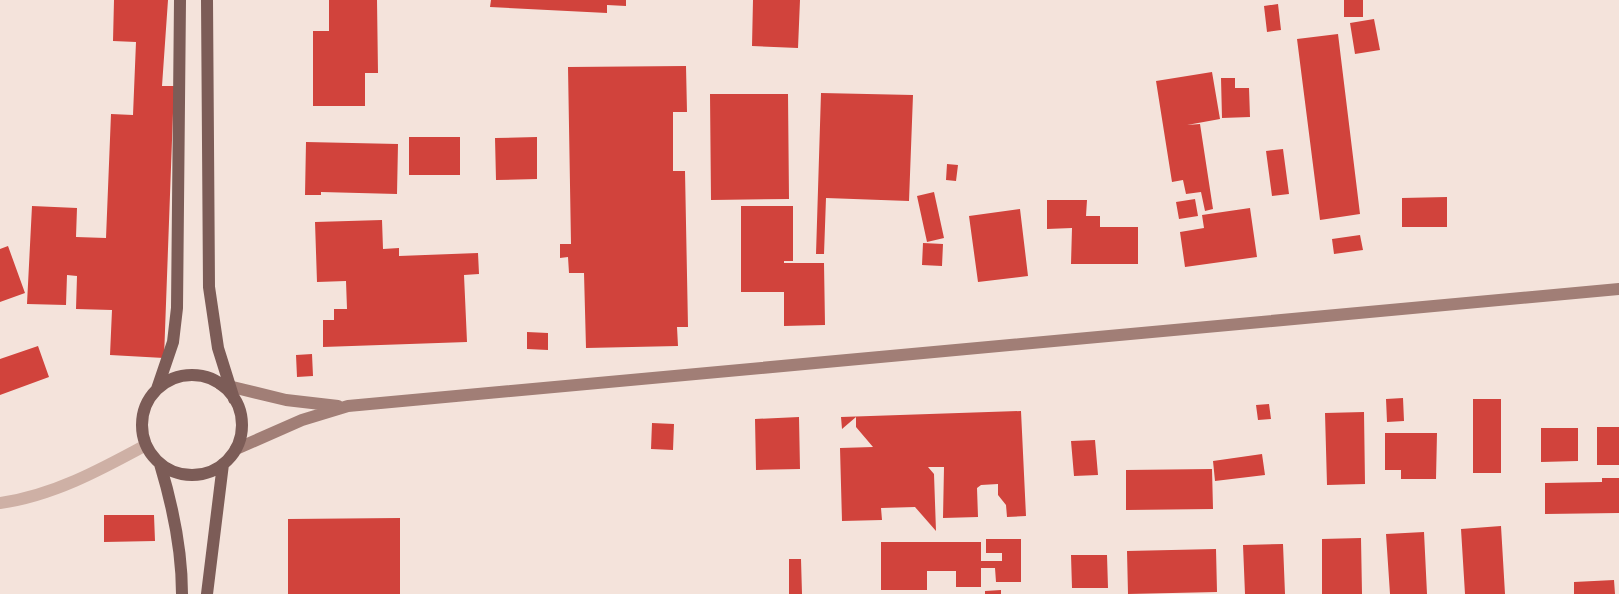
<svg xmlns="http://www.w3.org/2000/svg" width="1619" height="594" font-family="'Fira Sans',sans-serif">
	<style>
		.building { fill: #d1433c }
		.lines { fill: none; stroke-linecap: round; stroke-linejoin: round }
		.street { stroke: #ceb0a5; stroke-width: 12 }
		.secondary { stroke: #a17e76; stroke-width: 12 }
		.primary { stroke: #7c5c57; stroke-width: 12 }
	</style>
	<rect width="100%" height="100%" fill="#f4e3db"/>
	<path class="building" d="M114 0H168L162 86H178L173 113 164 358 110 355 112 310 76 309 77 276 67 275 66 305 27 304 32 206 77 208 76 237 106 238 111 114 133 115 136 42 113 41Z
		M329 0H377L378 73H365V106H313V31H329Z
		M491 0H626V6L607 5V13L490 7Z
		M753 0H800L798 48 752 46Z
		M1344 0H1363V17H1344Z
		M1278 4 1281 30 1267 32 1264 6Z
		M1374 19 1380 50 1355 54 1350 23Z
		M1338 34 1360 214 1320 220 1297 39Z
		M686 66 687 112H673V171H685L688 327H677L678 346 586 348 584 273H569L568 257 560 258V244H571L568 67Z
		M1212 72 1220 119 1187 125 1200 124 1213 209 1205 211 1201 192 1186 194 1183 180 1172 182 1156 81Z
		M1221 78H1235V88H1249L1250 117 1222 118Z
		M821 93 913 95 909 201 826 198 824 254H816Z
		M710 94H788L789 199 711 200Z
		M409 137H460V175H409Z
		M537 137V179L496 180 495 138Z
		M306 142 398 144 397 194 321 192V195H305Z
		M1283 149 1289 194 1272 196 1266 151Z
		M947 164 958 165 956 181 946 180Z
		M934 192 944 238 927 242 917 196Z
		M1447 197V227H1402V198Z
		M1195 199 1198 216 1179 219 1176 202Z
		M1047 200H1087L1086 216H1100V227H1138V264H1071L1072 228 1047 229Z
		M741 206H793V261H784V263H824L825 325 784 326V292H741Z
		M1250 208 1257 257 1185 267 1180 232 1204 228 1202 215Z
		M1020 209 1028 276 978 282 969 216Z
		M382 220 383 249 399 248V256L478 253 479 274 464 275 467 342 323 347V320H334V309H347L346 281 317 282 315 222Z
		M1360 235 1363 250 1334 254 1332 239Z
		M923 243 943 244 942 266 922 265Z
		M8 246 25 293 0 302V249Z
		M527 332 548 333V350L527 349Z
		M38 346 49 377 0 395V359Z
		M312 354 313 376 297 377 296 355Z
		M1403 398 1404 421 1387 422 1386 399Z
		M1473 399H1501V473H1473Z
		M1269 404 1271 419 1258 420 1256 405Z
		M1021 411 1026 516 1007 517 1006 505 998 495V484L981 485 977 488 978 517 943 518 944 467H928L934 474 936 531 915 507 881 508 882 520 842 521 840 448 873 447 856 427V417L842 429 841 417Z
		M1364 412 1365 484 1327 485 1325 413Z
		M799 417 800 469 756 470 755 419Z
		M652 423 674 424 673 450 651 449Z
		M1597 427H1619V465H1597Z
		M1541 428H1578V461L1541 462Z
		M1385 433H1437L1436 479H1401V470H1385Z
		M1095 440 1098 475 1074 476 1071 441Z
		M1262 454 1265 475 1215 481 1213 461Z
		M1212 469 1213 509 1126 510V470Z
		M1602 478H1619V513L1545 514V483L1602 482Z
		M104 515H154L155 541 104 542Z
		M400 518V594H288V519Z
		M1501 526 1505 594H1465L1461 529Z
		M1424 532 1427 594H1390L1386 534Z
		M1361 538 1362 594H1322V539Z
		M986 539H1021V582H996L995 568H981V587H956V571H927V590H881V542H981V561H1002V553H986Z
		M1283 544 1285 594H1245L1243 545Z
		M1216 549 1217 592 1128 594 1127 551Z
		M1071 555H1107L1108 588H1072Z
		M789 559H801L802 594H789Z
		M1614 580 1615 594H1574V582Z
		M1001 590V594H985V591Z"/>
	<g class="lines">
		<path class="street" d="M0 503C52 496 100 470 146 445"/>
		<path class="secondary" d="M220 384 286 400 338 406
			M236 449 302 420 348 406 1619 289"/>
		<path class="primary" d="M207 0 209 287 218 348 234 399
			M142 425a50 50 0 1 1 100 0a50 50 0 1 1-100 0Z
			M157 389 173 342 177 308 180 0
			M160 464C173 507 182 549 182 594
			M207 594 223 464"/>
	</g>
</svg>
